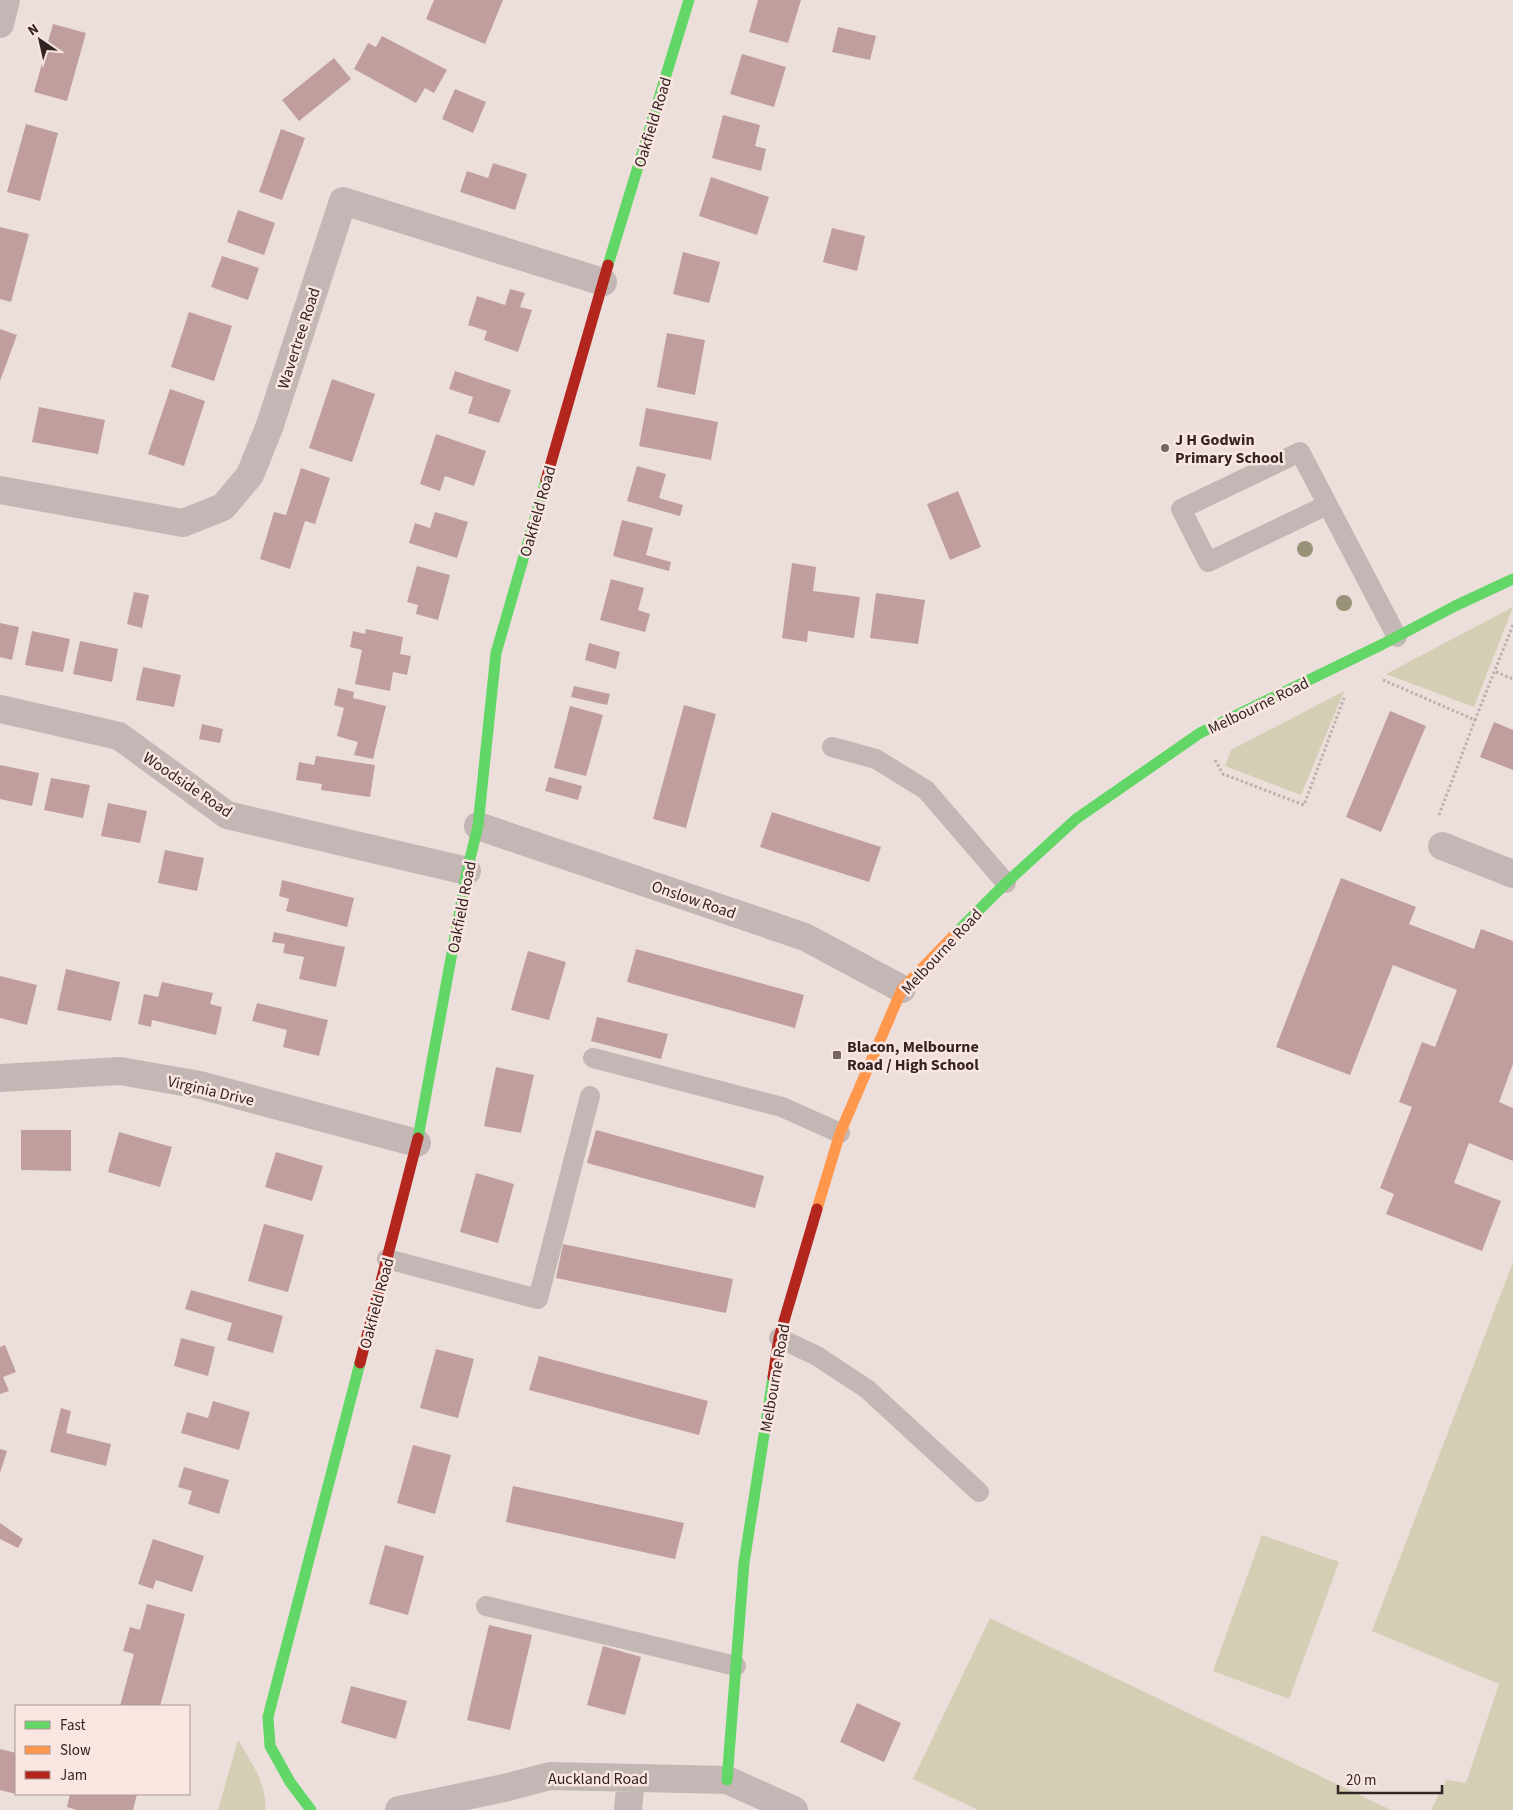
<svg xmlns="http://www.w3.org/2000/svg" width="1513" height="1810" font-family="'Source Sans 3',sans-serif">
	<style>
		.green { fill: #d4ceb4 }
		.building { fill: #c09e9e }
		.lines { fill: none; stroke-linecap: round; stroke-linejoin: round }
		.path { stroke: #bcafae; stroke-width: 3; stroke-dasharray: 2.5 2.5; stroke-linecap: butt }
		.lane { stroke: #c3b7b5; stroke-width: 20 }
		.street { stroke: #c3b7b5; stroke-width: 28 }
		.fast { stroke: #63d668; stroke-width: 11 }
		.slow { stroke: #ff974d; stroke-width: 11 }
		.jam { stroke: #b3261e; stroke-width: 11 }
		.tree { fill: #979278 }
		.poi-dot { fill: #746564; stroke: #fae6e1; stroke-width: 2 }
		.labels { text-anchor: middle; stroke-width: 5; stroke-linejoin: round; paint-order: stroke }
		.street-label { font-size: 16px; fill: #332424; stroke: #fae6e1 }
		.poi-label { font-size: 16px; font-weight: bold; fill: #332424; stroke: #fae6e1; text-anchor: start }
	</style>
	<rect width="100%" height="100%" fill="#ecdfdb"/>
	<path class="green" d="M1513 607 1474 707 1386 674Z
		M1344 691 1301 795 1225 766 1231 750Z
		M1513 1262V1810H1431L1446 1780 1466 1783 1499 1684 1372 1631Z
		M1262 1535 1339 1562 1289 1699 1213 1671Z
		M990 1618 1391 1810H978L913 1779Z
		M238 1740C250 1761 268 1784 265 1810H218Z"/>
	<path class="building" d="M434 0H503L485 44 426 19Z
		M758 0H801L788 43 749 32Z
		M53 24 86 33 67 101 34 92Z
		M838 27 876 36 870 60 832 52Z
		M382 36 447 70 434 93 425 88 416 103 354 69 368 43 376 47Z
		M742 54 786 67 774 107 730 94Z
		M334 58 351 79 299 121 282 100Z
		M455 89 486 102 473 133 442 119Z
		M723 115 760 125 755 146 766 149 761 171 712 158Z
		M26 124 58 133 40 201 7 192Z
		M281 129 305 138 282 200 259 192Z
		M493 163 527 174 515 210 460 192 467 171 488 178Z
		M711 177 769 197 757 235 699 216Z
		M238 210 275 223 264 255 227 242Z
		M0 227 29 234 11 302 0 299Z
		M832 228 865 236 857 271 823 262Z
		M683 252 720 262 709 303 673 294Z
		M222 256 259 268 248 300 211 287Z
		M510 289 525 293 520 307 532 310 518 352 484 340 487 331 468 325 477 296 505 305Z
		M189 312 232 326 214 381 171 367Z
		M0 329 17 335 0 381Z
		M667 333 705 340 695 395 657 387Z
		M455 371 511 390 499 423 468 413 473 397 449 389Z
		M332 379 375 394 352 462 309 448Z
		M170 389 205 401 184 466 148 454Z
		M39 407 105 420 98 454 32 442Z
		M646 408 718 422 711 460 639 446Z
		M436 434 486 451 474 486 445 476 440 491 420 484Z
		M637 466 666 474 659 498 683 505 680 516 627 501Z
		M301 468 330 478 315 524 305 521 290 569 260 559 274 512 286 515Z
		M958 491 981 547 950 560 927 504Z
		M435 512 468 522 457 558 409 543 415 523 430 528Z
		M622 520 653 528 646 555 671 562 669 571 613 556Z
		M792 563 816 567 813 591 860 597 854 638 808 631 807 642 782 638Z
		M417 566 450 575 438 620 416 614 418 605 407 602Z
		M611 579 644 588 638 610 650 614 645 632 600 620Z
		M134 592 149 595 142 628 127 624Z
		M876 593 925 600 918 644 870 638Z
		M0 623 19 627 12 660 0 657Z
		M366 629 403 637 400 654 411 656 407 675 393 672 390 691 355 684 362 650 350 647 353 631 365 634Z
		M32 631 70 639 63 672 25 665Z
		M80 641 118 649 112 682 73 674Z
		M589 643 620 652 616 669 585 660Z
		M143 667 181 675 174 707 136 700Z
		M574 686 610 694 607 705 571 697Z
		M338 688 354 692 353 698 386 706 373 759 354 755 358 742 337 736 344 708 334 705Z
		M684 705 716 714 686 828 653 819Z
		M570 706 603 715 586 776 554 768Z
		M1390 711 1426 726 1381 832 1346 817Z
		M1494 722 1513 730V770L1480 757Z
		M202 724 223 729 220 743 199 739Z
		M316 756 375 765 370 797 321 790 322 784 296 780 299 762 314 765Z
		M0 765 39 773 32 806 0 799Z
		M549 777 582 786 578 800 545 791Z
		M51 778 90 785 83 818 44 810Z
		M108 803 147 811 140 843 101 836Z
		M772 812 881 847 869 882 760 847Z
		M165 850 204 858 197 891 158 883Z
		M1341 878 1416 907 1409 924 1474 949 1481 929 1513 941V1064L1499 1102 1513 1108V1161L1469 1143 1454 1183 1501 1201 1482 1251 1386 1214 1394 1194 1380 1188 1412 1107 1399 1102 1422 1042 1435 1047 1457 990 1393 965 1350 1075 1276 1047Z
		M282 880 354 898 347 927 286 911 289 899 279 896Z
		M274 932 345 947 336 987 299 979 304 957 283 953 285 944 272 942Z
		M636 949 804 995 795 1028 627 982Z
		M528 951 566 962 549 1020 511 1010Z
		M66 969 120 982 111 1021 57 1010Z
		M0 976 37 985 27 1025 0 1018Z
		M162 982 213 993 210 1004 222 1007 216 1035 152 1020 151 1027 138 1024 144 994 158 997Z
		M257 1003 328 1020 319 1056 283 1047 287 1030 252 1021Z
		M597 1017 668 1034 661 1059 591 1041Z
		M496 1067 534 1075 521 1133 484 1126Z
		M21 1130H71V1171L21 1170Z
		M596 1130 764 1176 755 1208 587 1163Z
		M119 1132 172 1147 160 1187 108 1172Z
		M276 1152 323 1166 312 1201 265 1187Z
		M476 1173 514 1184 498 1243 460 1232Z
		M264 1224 304 1235 288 1292 248 1281Z
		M563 1244 733 1279 726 1313 556 1278Z
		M191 1290 283 1316 273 1353 227 1340 232 1323 185 1309Z
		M181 1338 215 1347 208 1376 174 1366Z
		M5 1345 16 1372 3 1377 9 1391 0 1394V1347Z
		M436 1349 474 1359 458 1418 420 1408Z
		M539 1356 708 1401 699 1435 529 1390Z
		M213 1401 250 1412 239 1450 181 1433 187 1412 208 1418Z
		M61 1408 71 1411 66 1433 111 1444 106 1466 50 1452Z
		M413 1445 451 1455 435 1514 397 1503Z
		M0 1449 7 1451 0 1473Z
		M184 1467 229 1480 219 1514 188 1504 192 1491 178 1487Z
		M513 1486 684 1523 675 1559 506 1522Z
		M0 1523 23 1539 18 1548 0 1539Z
		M153 1539 204 1556 192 1592 156 1580 153 1589 138 1584Z
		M385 1545 424 1556 408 1615 369 1604Z
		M147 1604 185 1614 160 1706H120L134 1654 123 1651 130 1627 140 1630Z
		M489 1625 532 1635 510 1730 467 1720Z
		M603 1646 641 1657 625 1715 587 1705Z
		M351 1686 407 1701 396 1739 341 1723Z
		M857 1703 901 1723 884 1762 840 1742Z
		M0 1749 16 1753V1794L0 1790Z
		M70 1794H137L133 1810H77L67 1807Z"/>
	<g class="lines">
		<path class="path" d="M1496 672 1513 679
			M1383 680 1475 720 1513 625
			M1215 760 1223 774 1304 805 1344 698
			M1439 815 1475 720"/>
		<path class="lane" d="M1327 505 1208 562 1181 509 1300 452 1397 637
			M832 747 876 759 926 790 1006 883
			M593 1058 782 1107 840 1133
			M387 1259 538 1299 590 1096
			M779 1338 817 1356 867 1389 979 1492
			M486 1606 736 1666"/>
		<path class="street" d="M0 24 6 0
			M0 490 183 523 223 507 250 475 270 425 343 201 603 282
			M0 709 119 736 227 815 467 871
			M478 826 805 937 902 989
			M1442 846 1513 874
			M0 1078 120 1071 200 1085 417 1143
			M399 1810 504 1788 550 1776 727 1780 794 1810
			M628 1810 631 1778"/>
		<path class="fast" d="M608 265 689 0
			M958 931 1006 883 1076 819 1200 733 1383 644 1455 606 1513 579
			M418 1138 467 871 478 826 496 653 546 480
			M727 1780 744 1563 773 1377
			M311 1810 290 1782 270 1746 268 1717 360 1363"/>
		<path class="slow" d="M817 1209 840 1133 902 989 958 931"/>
		<path class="jam" d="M546 480 608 265
			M360 1363 418 1138
			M773 1377 779 1338 817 1209"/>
	</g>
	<g class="tree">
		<circle cx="1305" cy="549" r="8"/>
		<circle cx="1344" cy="603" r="8"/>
	</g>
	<g class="poi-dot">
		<circle cx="1165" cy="448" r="5"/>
		<rect x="832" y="1050" width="10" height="10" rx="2.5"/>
	</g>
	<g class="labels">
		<g class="street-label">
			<text transform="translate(652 122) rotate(-73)" y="6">Oakfield Road</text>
			<text transform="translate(298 338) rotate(-72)" y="6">Wavertree Road</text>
			<text transform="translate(537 511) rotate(-74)" y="6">Oakfield Road</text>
			<text transform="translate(1258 705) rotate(-26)" y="6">Melbourne Road</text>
			<text transform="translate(188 784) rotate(34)" y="6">Woodside Road</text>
			<text transform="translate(694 899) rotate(19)" y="6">Onslow Road</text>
			<text transform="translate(461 907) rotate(-79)" y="6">Oakfield Road</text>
			<text transform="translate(941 951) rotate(-47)" y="6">Melbourne Road</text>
			<text transform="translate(211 1090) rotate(13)" y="6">Virginia Drive</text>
			<text transform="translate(376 1303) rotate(-75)" y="6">Oakfield Road</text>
			<text transform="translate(774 1378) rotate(-80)" y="6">Melbourne Road</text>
			<text x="598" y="1784">Auckland Road</text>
		</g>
		<g class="poi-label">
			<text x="1175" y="445">J H Godwin<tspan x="1175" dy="18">Primary School</tspan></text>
			<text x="847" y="1052">Blacon, Melbourne<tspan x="847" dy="18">Road / High School</tspan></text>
		</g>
	</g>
	<rect x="15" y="1705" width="175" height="90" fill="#fae6e1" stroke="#aa9895"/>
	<rect x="25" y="1721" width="25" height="8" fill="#63d668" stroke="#aa9895"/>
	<text x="60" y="1730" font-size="15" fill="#332424">Fast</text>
	<rect x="25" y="1746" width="25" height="8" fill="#ff974d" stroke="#aa9895"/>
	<text x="60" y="1755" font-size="15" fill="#332424">Slow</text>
	<rect x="25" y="1771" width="25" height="8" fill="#b3261e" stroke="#aa9895"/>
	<text x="60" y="1780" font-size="15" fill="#332424">Jam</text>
	<g transform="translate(40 40) rotate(326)" stroke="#fae6e1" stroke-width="4" paint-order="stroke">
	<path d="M0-4L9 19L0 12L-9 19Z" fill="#332424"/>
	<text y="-8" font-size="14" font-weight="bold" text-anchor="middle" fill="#332424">N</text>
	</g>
	<path d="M1338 1785v8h104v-8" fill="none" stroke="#332424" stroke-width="2.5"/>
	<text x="1346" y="1785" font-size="15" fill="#332424" stroke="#fae6e1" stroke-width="4" paint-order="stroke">20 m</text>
</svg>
